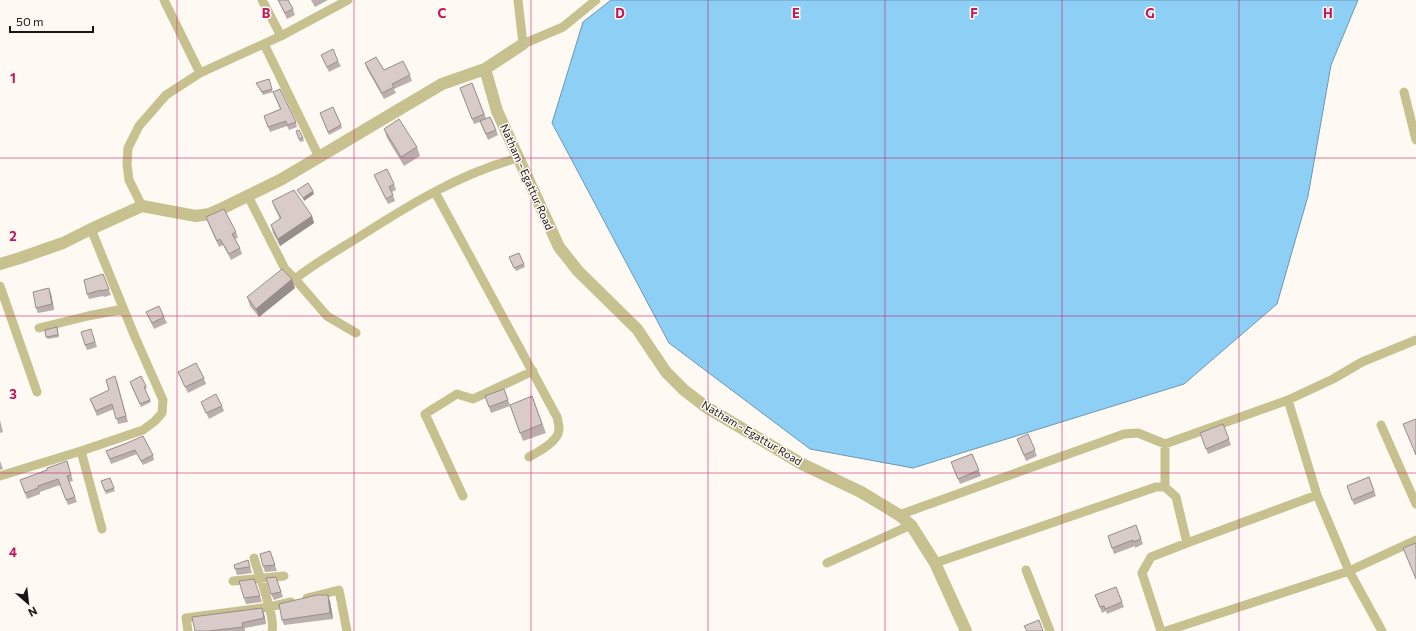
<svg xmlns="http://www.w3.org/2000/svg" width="1416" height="631" font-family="Commissioner,sans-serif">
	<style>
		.water { fill: #8ecff6; stroke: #6b98b2 }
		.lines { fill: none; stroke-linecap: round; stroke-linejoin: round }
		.minor { stroke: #c7c08f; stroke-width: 9 }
		.tertiary { stroke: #c7c08f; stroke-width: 12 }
		.wall { fill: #baafac }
		.shaded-wall { fill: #978e8c }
		.building { fill: #d8cbc8; stroke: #978e8c }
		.grid { fill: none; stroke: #c2185b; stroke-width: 1; stroke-opacity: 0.55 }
		.labels { text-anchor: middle; stroke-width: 3; stroke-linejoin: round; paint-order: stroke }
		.street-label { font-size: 11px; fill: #1a1614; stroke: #fef9f3 }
		.grid-label { font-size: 13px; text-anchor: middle; font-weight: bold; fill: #c2185b; stroke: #fef9f3; stroke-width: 3; stroke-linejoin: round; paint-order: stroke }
	</style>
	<rect width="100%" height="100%" fill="#fef9f3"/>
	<path class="water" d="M611 0H1358L1331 65 1308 196 1277 304 1184 384 913 468 810 449 669 343 552 123 583 22Z"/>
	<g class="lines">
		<path class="minor" d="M164 0 200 73
			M262 0 281 36
			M518 0 523 44 563 27 596 0
			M264 44 319 157
			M1404 92 1416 140
			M435 192 557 417C558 421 559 426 559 430 558 442 538 452 529 457
			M248 196 285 269 295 279C315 263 338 250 359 237 409 205 461 173 518 158
			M142 206 129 180 127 164 128 148 139 126 166 95 200 73 281 36 348 0
			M295 279 327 316 356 333
			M0 286 37 392
			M39 328 88 316 123 309
			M1288 400 1317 495 1349 571 1382 631
			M1381 425 1416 504
			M1165 444V487
			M81 451 102 529
			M0 476 81 451 143 430 155 421 162 413 163 400 135 337 91 229
			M463 496 425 414 457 394 473 399 533 371
			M899 515 1124 434 1138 433 1165 444 1288 400 1333 379 1362 362 1416 340
			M254 558C258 573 276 618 272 631
			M827 563 911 525
			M935 563 1156 487H1165L1176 497 1187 543 1317 495
			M1026 570 1050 631
			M233 581 284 576
			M307 598 339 590 347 631
			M188 631 186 618 269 607 291 602
			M1161 631 1142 573 1151 557 1187 543
			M1166 631 1349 571 1416 540"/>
		<path class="tertiary" d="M485 69 523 44
			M0 264 20 258 63 243 91 229 142 206 196 216 209 214 223 208 282 179 442 84 485 69 497 111 559 247 578 271 637 329 666 372 684 390 706 407 802 464 861 492 899 515 911 525 935 563 966 631"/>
	</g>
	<path class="wall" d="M278 0H288L293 9 295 15 287 19Z
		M311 0H328L315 7Z
		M321 55 338 61 341 66 329 72Z
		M365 63 384 70 410 75 412 81 394 89 396 93 384 99 367 69Z
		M269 79 273 92 296 122 297 127 289 130 287 126 270 132 264 116 280 109 273 92 263 95 256 83Z
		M472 83 486 118 496 130 498 135 488 140 480 122 474 124 460 88Z
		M321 116 341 125 342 128 329 135Z
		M384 129 417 147 420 156 404 166 387 138Z
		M296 131 303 138 304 141 300 142Z
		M374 175 394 184 396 190 392 192 395 201 388 204 377 181Z
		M272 201 312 216 314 223 280 246 273 233 271 225 280 219 275 209Z
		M206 217 236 232 238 238 235 239 240 248 242 254 231 260 223 245 219 247 208 223Z
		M510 260 524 264 525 267 516 271Z
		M103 274 111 295 104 297 103 296 89 299 87 294Z
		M49 288 51 294 54 310 38 313 36 308Z
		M295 288 259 317 250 306 247 297Z
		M146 312 164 317 167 323 154 329Z
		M57 327 59 337 48 339 46 337Z
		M93 335 97 347 87 350 85 345Z
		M178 372 204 378 206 384 188 393Z
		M117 381 128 422 118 424 114 409 97 416 90 399 109 390Z
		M131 385 146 386 147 388 145 389 151 402 141 407Z
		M504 389 510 405 532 396 546 433 523 441 510 406 491 413 485 396Z
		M201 402 222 406 224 411 209 419Z
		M0 420 3 432 0 433Z
		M1223 424 1231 445 1208 454 1200 433Z
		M1028 434 1037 456 1026 461 1017 439Z
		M127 443 153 455 154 460 143 465 137 454 111 464 106 451Z
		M972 454 981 476 960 484 951 462Z
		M0 461 3 469 0 470Z
		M67 461 73 481 69 482 77 502 68 505 60 485 40 492V494L27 499 20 480 47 470Z
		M1369 477 1376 496 1354 505 1347 486Z
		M110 478 115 491 106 494 101 481Z
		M1136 525 1143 544 1135 548V546L1114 554 1108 536Z
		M270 551 277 571 265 572 263 566Z
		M248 560 252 573 237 575 234 565Z
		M276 577 283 597 274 600 271 594Z
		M254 579 262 602 246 604 244 598Z
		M1116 587 1124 607 1107 614 1106 611 1102 613 1095 595Z
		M330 601 333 619 284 625 282 620Z
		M264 614 266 624 245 628V631H195Z"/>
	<path class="shaded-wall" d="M313 191 314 194 304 201 303 198Z
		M312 216 314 223 280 246 278 239Z
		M292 279 295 288 259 317 256 309Z
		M49 288 51 294 54 310 52 304Z
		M328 595 330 601 333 619 330 613Z
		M262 608 264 614 266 624 264 618Z"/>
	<path class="building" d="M278 0H288L293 9 285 13Z
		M333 49 338 61 327 67 321 55Z
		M376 57 384 70 403 61 410 75 392 84 394 87 382 93 365 63Z
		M269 79 272 89 262 92 256 83Z
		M472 83 484 114 472 119 460 88Z
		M280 89 296 122 287 125 286 121 268 127 264 116 281 109 273 92Z
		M333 107 341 125 328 132 320 113Z
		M490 117 496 130 486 134 480 121Z
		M399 119 417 147 401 157 384 129Z
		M299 130 303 138 299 139 296 131Z
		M387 169 394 184 389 187 393 195 386 199 374 175Z
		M308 183 313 191 303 198 297 190Z
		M294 190 312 216 278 239 271 225 281 218 272 201Z
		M224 209 236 232 232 234 240 248 229 254 220 239 217 241 206 217Z
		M519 253 524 264 514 268 509 257Z
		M282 269 292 279 256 309 247 297Z
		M103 274 109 289 102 291 101 290 87 294 84 280Z
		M49 288 52 304 36 308 33 292Z
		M159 306 164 317 152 323 146 312Z
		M57 327 58 335 46 337 45 330Z
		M91 329 95 342 85 345 81 332Z
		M196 363 204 378 185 387 178 372Z
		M115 376 126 416 116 419 112 404 96 411 90 399 109 390 106 380Z
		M141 376 146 386 144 387 150 400 140 404 130 382Z
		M504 389 508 400 489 407 485 396Z
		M216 394 222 406 206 413 201 402Z
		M532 396 542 424 520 433 510 405Z
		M1416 419V455L1403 424Z
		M1223 424 1229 439 1206 449 1200 433Z
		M1028 434 1035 450 1024 455 1017 439Z
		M143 436 153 455 141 461 135 450 110 459 106 451 127 443Z
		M972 454 979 470 958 479 951 462Z
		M67 461 71 475 67 476 75 497 66 500 58 479 38 486V488L25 493 20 480 47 470V468Z
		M1369 477 1374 491 1352 500 1347 486Z
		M110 478 114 488 105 491 101 481Z
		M1136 525 1141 539 1133 542V540L1112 548 1108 536Z
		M1416 543V579L1403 548Z
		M270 551 275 565 263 566 260 554Z
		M248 560 250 567 235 569 234 565Z
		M276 577 281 592 271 594 266 578Z
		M254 579 260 596 244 598 239 581Z
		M1116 587 1122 602 1105 609 1104 606 1100 607 1095 595Z
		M317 595H328L330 613 282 620 279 604Z
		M262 608 264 618 242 623 243 627 209 631H195L192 617Z
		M1039 620 1043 631H1027L1024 626Z"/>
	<path class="grid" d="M177 0V631M354 0V631M531 0V631M708 0V631M885 0V631M1062 0V631M1239 0V631M0 158H1416M0 316H1416M0 473H1416"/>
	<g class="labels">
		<g class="street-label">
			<text transform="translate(527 177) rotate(66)" y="4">Natham - Egattur Road</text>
			<text transform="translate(752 433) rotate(31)" y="4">Natham - Egattur Road</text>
		</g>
	</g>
	<g class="grid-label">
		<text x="266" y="18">B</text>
		<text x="442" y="18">C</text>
		<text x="620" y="18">D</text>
		<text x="796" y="18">E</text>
		<text x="974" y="18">F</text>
		<text x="1150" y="18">G</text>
		<text x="1328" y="18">H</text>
		<text x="13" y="83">1</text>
		<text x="13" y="241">2</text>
		<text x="13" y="399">3</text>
		<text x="13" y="557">4</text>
	</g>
	<g transform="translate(28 603) rotate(152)" stroke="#fef9f3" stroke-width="3" paint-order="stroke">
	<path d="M0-3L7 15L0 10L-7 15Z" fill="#1a1614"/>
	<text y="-6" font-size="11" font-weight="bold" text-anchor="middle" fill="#1a1614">N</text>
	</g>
	<path d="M10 26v6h83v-6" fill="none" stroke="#1a1614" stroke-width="2"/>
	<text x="16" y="26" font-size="12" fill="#1a1614" stroke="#fef9f3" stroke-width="3" paint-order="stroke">50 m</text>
</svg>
